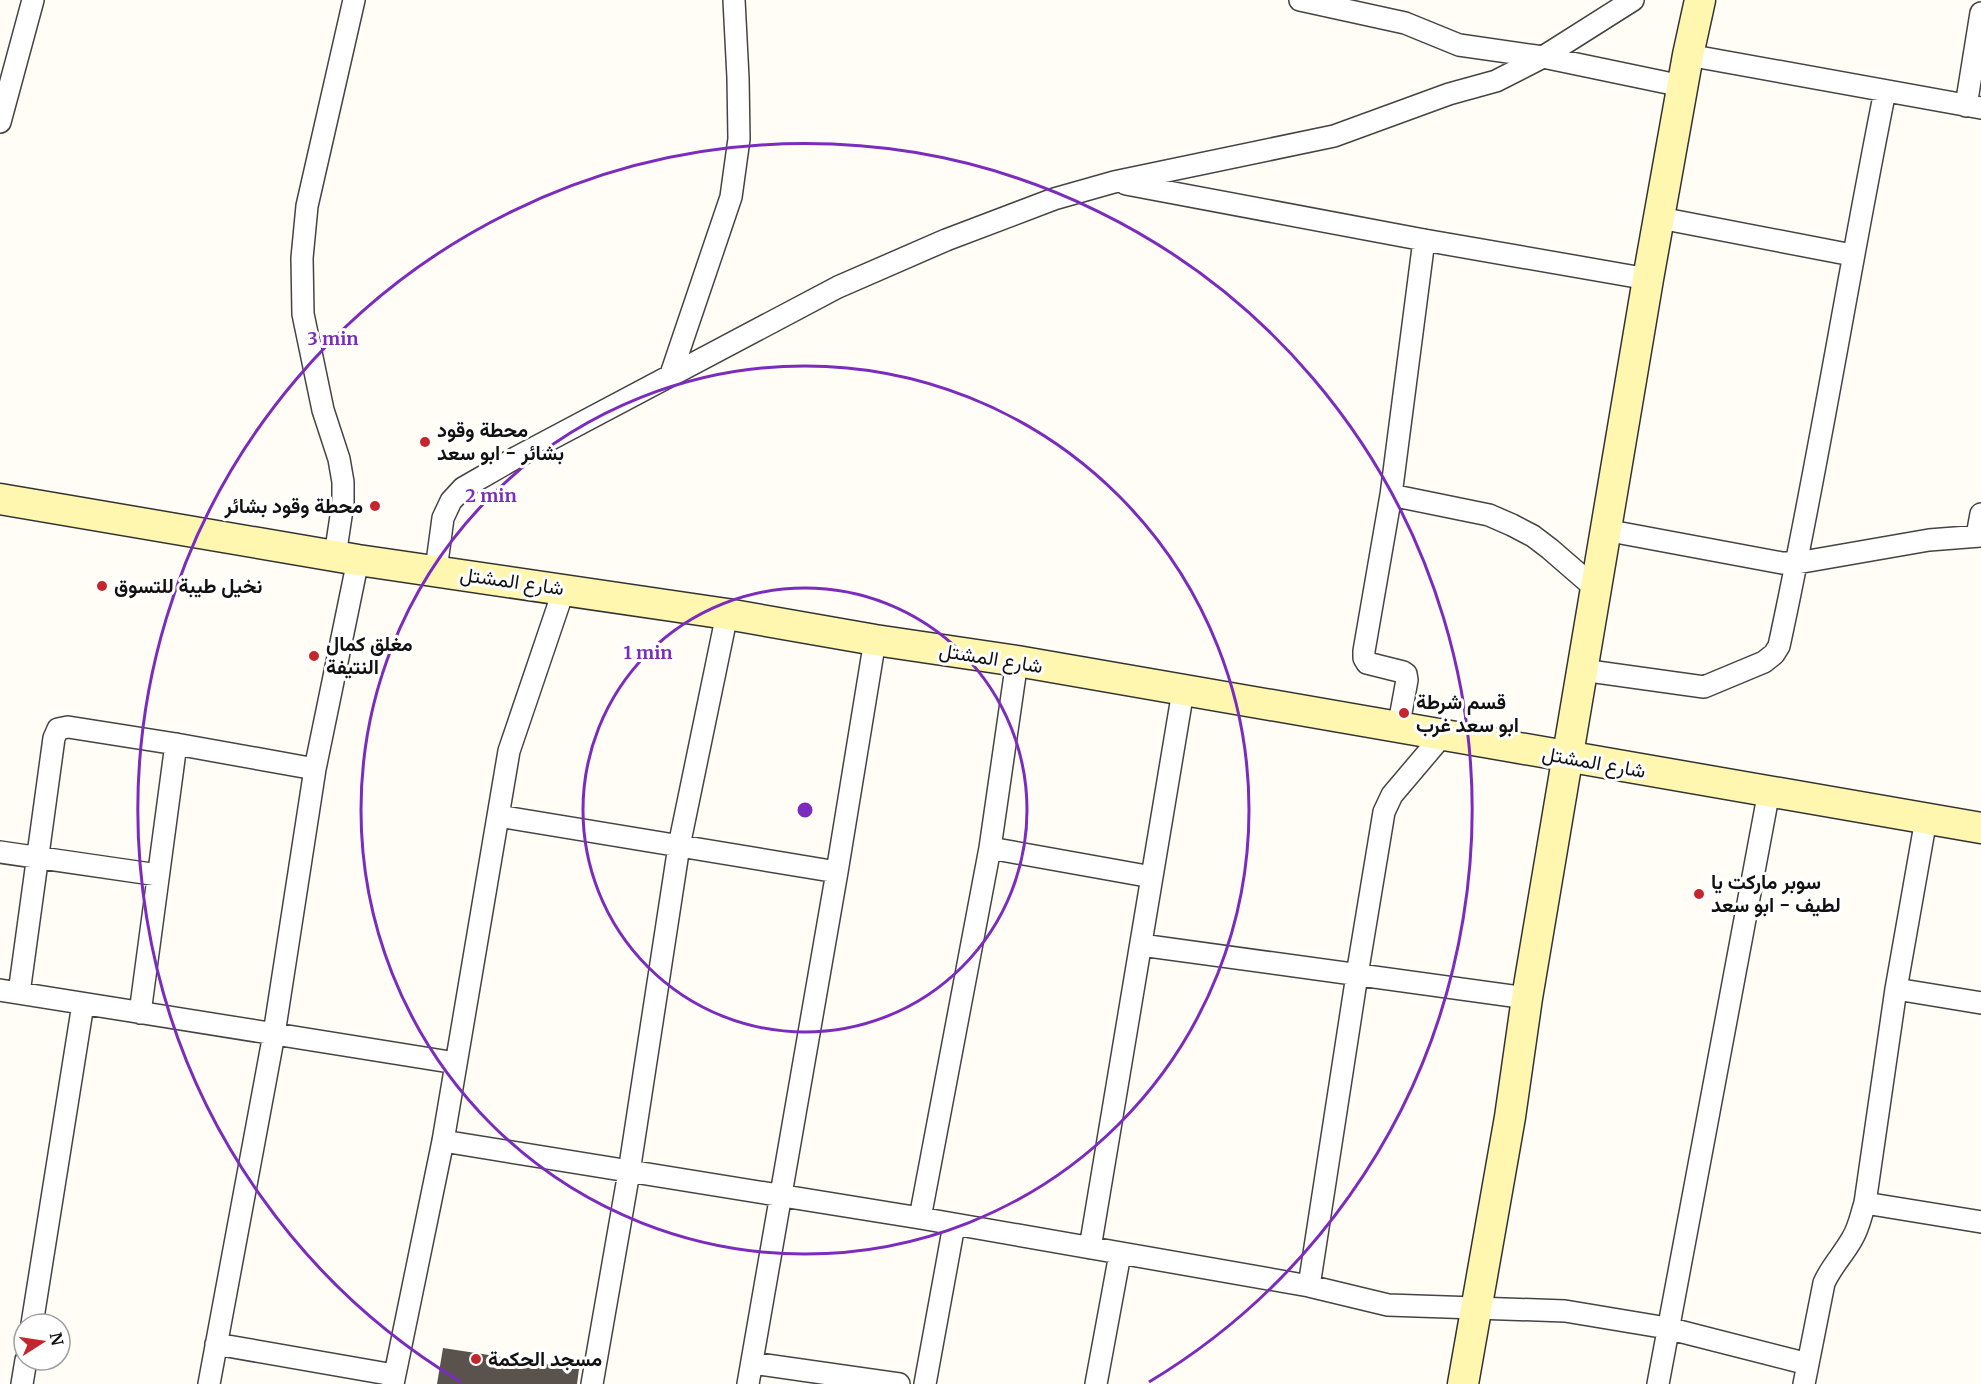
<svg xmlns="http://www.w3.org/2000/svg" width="1981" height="1384" font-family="Merriweather,Vazirmatn,serif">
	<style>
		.building { fill: #5a524d }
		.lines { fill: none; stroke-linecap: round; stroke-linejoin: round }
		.street-casing { stroke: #444; stroke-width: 24 }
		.secondary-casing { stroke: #333; stroke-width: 33 }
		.street { stroke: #fff; stroke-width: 21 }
		.secondary { stroke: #fff6b0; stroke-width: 30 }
		.ring { fill: none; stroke: #7b2cbf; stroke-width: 3 }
		.poi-dot { fill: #c4262e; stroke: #fff; stroke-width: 2 }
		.labels { text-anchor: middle; stroke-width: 6; stroke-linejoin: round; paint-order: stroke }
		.poi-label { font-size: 20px; font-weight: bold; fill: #111; stroke: #fff; text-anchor: start }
		.street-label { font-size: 20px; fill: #111; stroke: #fff }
		.centre { fill: #7b2cbf; stroke: #fff; stroke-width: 3 }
		.ring-label { font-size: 18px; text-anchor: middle; font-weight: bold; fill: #7b2cbf; stroke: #fff; stroke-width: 6; stroke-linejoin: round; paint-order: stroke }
	</style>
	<rect width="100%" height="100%" fill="#fffdf5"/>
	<path class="building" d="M443 1348 579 1369 577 1384H437Z"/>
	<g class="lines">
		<defs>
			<path id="street" d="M1300 0 1405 23 1459 45 1543 57 1682 86
				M1688 55 1981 108
				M1966 106 1981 13
				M0 122 33 0
				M1126 184 1424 240 1648 279
				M1660 218 1852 255
				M671 374 731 197 739 139 738 78 734 0
				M1391 495 1489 515 1512 525 1533 536 1550 549 1595 588
				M1605 530 1782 563H1797L1929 540 1981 536
				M1977 536 1981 514
				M335 556 343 503V482L339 459 323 410 303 314 302 258 307 206 354 0
				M436 570 443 518 451 501 463 488 517 457 838 287 946 240 1054 199 1114 182 1334 136 1449 94 1496 81 1543 57 1633 0
				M1582 670 1704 687 1764 662 1774 654 1779 646C1819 462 1848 275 1885 91
				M1398 729 1407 680 1406 674 1403 672 1367 663 1364 658V651L1391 495 1424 240
				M498 816 837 872
				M990 848 1152 877
				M0 852 158 875
				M1141 945 1527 998
				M1896 989 1981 1003
				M0 990 456 1063
				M19 993 54 738 58 729 68 727 176 744 315 769
				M140 1013 176 744
				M443 1141 920 1218 1309 1286 1388 1305 1565 1311 1667 1328 1808 1364
				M1865 1203 1981 1222
				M920 1218 990 848 1017 661
				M1090 1248 1183 691
				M1309 1286 1357 975 1384 812 1392 795 1442 736
				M32 1324 83 1004
				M216 1344 394 1375
				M752 1363 899 1384
				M22 1384 26 1360
				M209 1384 274 1034 315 769 358 560
				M393 1384 443 1141 509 751 564 589
				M592 1384 629 1172 679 846 727 614
				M748 1384 837 872 875 640
				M925 1384 954 1225
				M1096 1384 1120 1254
				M1658 1384 1769 791
				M1804 1384 1824 1283C1831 1267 1843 1255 1852 1239 1859 1228 1861 1215 1865 1203L1896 989 1926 819"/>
			<path id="secondary" d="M0 499 358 560 727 614 875 640 1017 661 1981 828
				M1463 1384 1510 1117 1527 998 1648 279 1688 55 1700 0"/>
		</defs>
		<use href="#street" class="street-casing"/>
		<use href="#secondary" class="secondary-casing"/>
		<use href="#street" class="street"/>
		<use href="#secondary" class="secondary"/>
	</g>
	<g class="ring">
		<circle cx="805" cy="810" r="222"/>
		<circle cx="805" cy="810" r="444"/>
		<path d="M461 1382A667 667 0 1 1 1149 1382"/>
	</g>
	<g class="poi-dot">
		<circle cx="425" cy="442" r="6"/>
		<circle cx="375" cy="506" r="6"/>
		<circle cx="102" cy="586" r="6"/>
		<circle cx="314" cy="656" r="6"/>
		<circle cx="1404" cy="713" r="6"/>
		<circle cx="1699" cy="894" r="6"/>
		<circle cx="476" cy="1359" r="6"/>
	</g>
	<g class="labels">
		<g class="poi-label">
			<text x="437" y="437">محطة وقود<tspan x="437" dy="23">بشائر - ابو سعد</tspan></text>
			<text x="363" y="513" text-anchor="end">محطة وقود بشائر</text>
			<text x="114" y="593">نخيل طيبة للتسوق</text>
			<text x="326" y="651">مغلق كمال<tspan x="326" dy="23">النتيفة</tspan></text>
			<text x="1416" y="709">قسم شرطة<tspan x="1416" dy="23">ابو سعد غرب</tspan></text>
			<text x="1711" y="889">سوبر ماركت يا<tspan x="1711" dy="23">لطيف - ابو سعد</tspan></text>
			<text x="488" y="1366">مسجد الحكمة</text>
		</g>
		<g class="street-label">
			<text transform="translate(512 581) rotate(8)" y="7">شارع المشتل</text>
			<text transform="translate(991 658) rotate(9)" y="7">شارع المشتل</text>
			<text transform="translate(1594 762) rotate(10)" y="7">شارع المشتل</text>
		</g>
	</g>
	<circle cx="805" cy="810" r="9" class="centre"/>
	<g class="ring-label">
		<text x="333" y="345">3 min</text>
		<text x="491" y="502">2 min</text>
		<text x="648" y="659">1 min</text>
	</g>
	<g transform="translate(42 1342) rotate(78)"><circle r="28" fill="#ffffff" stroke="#a0a0a0" stroke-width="1.5"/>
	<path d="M0-4.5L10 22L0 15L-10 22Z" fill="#c4262e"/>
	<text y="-9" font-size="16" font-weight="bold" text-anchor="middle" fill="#111111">N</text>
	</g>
</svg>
